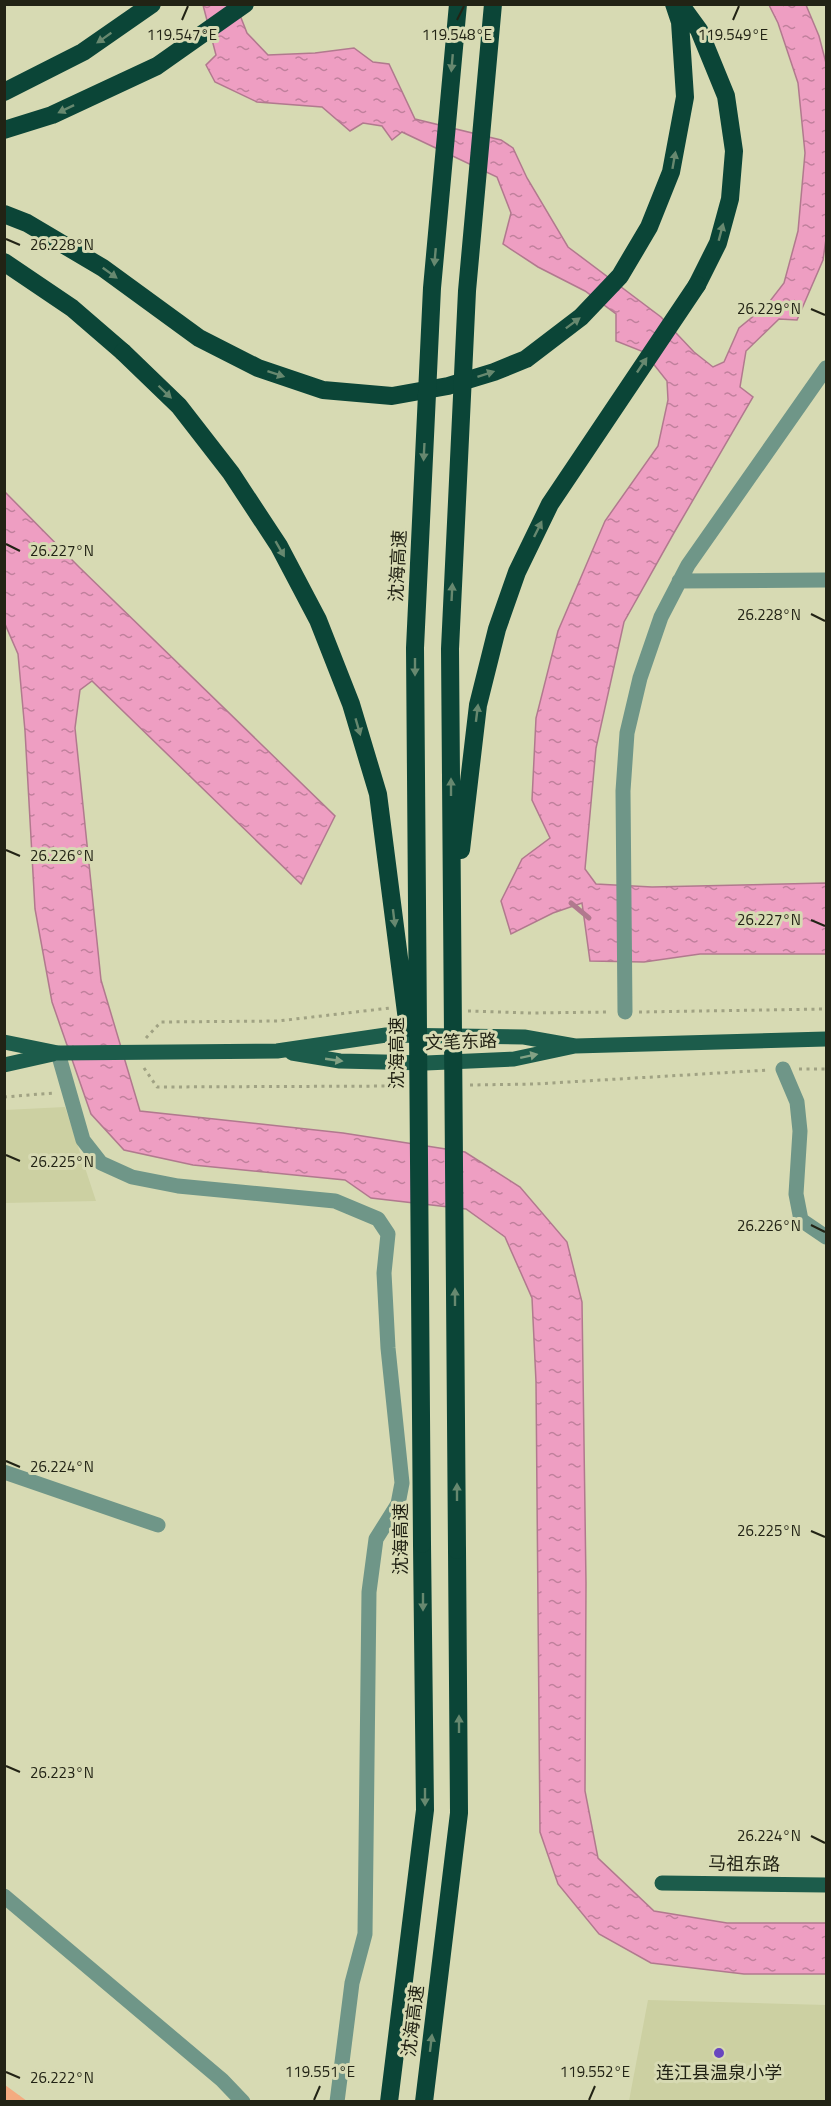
<svg xmlns="http://www.w3.org/2000/svg" width="831" height="2106" font-family="'Titillium Web','Noto Sans SC',sans-serif">
	<style>
		.built { fill: #ccd0a2 }
		.forest { fill: url(#forest-firs) }
		.water { fill: url(#water-ripples); stroke: #b1798e; stroke-width: 1.5 }
		.lines { fill: none; stroke-linecap: round; stroke-linejoin: round }
		.stream { stroke: #b1798e; stroke-width: 5 }
		.path { stroke: #a0a283; stroke-width: 3; stroke-dasharray: 3 4.5; stroke-linecap: butt }
		.minor { stroke: #6f9688; stroke-width: 15 }
		.major { stroke: #1c5c4b; stroke-width: 15 }
		.highway { stroke: #0b4537; stroke-width: 18 }
		.highway-bridge { stroke: #0b4537; stroke-width: 18 }
		.oneway { fill: #67886f }
		.oneway2 { fill: #83a184 }
		.ticks { fill: none; stroke: #222315; stroke-width: 2 }
		.poi-dot { fill: #6846bf; stroke: #d7dab3; stroke-width: 2 }
		.labels { text-anchor: middle; stroke-width: 6; stroke-linejoin: round; paint-order: stroke }
		.street-label { font-size: 18px; fill: #222315; stroke: #d7dab3 }
		.poi-label { font-size: 18px; fill: #222315; stroke: #d7dab3 }
		.ticks-label { font-size: 15px; text-anchor: middle; fill: #222315; stroke: #d7dab3; stroke-width: 6; stroke-linejoin: round; paint-order: stroke }
	</style>
	<defs>
		<pattern id="forest-firs" width="22" height="20" patternUnits="userSpaceOnUse" patternTransform="scale(1.5)"><rect width="22" height="20" fill="#f4ab80"/><path d="M5 1l3.5 6h-7zM16 11l3.5 6h-7z" fill="#d1936e"/></pattern>
		<pattern id="water-ripples" width="26" height="14" patternUnits="userSpaceOnUse" patternTransform="scale(1.5)"><rect width="26" height="14" fill="#ee9ec2"/><path d="M2 4q2-2 4 0t4 0M15 11q2-2 4 0t4 0" fill="none" stroke="#c0809c"/></pattern>
	</defs>
	<rect width="100%" height="100%" fill="#d7dab3"/>
	<path class="built" d="M65 1107 96 1201 5 1203V1110Z
		M648 2000 826 2005V2101H629Z"/>
	<path class="forest" d="M5 2085 27 2101H5Z"/>
	<path class="water" d="M203 5H236L247 33 268 55 315 53 354 48 373 62 389 64 415 119 501 140 513 148 527 178 568 247 661 317 694 352 713 367 724 362 739 328 767 305 784 283 798 231 805 153 798 83 778 23 769 5H806L819 36 826 63V239L823 260 797 320 779 319 746 351 740 387 753 397 675 531 624 622 596 748 585 869 596 884 652 887 826 883V954H700L644 962 590 961 582 903 553 913 511 934 501 901 522 859 550 838 532 800 536 718 558 631 605 521 658 446 668 400 667 381 644 352 616 341V314L585 291 538 267 503 244 511 213 497 177 402 132 392 140 382 126 363 123 350 131 322 107 257 102 215 82 206 65 216 55Z
		M5 492 79 567 335 816 301 884 92 681 80 690 75 728 101 980 140 1111 343 1133 465 1152 520 1187 567 1242 582 1302 586 1583 585 1791 598 1858 654 1911 727 1923H826V1974H744L651 1963 599 1934 558 1884 540 1832 536 1382 532 1298 505 1237 466 1209 371 1198 345 1180 193 1165 124 1150 91 1114 52 1002 35 909 25 731 18 654 5 624Z"/>
	<g class="lines">
		<path class="stream" d="M571 903 589 918"/>
		<path class="path" d="M468 1011 531 1013 609 1012
			M639 1012 826 1009
			M146 1038 161 1022 278 1021 390 1008
			M144 1068 157 1087 403 1086
			M799 1069H826
			M470 1085 535 1084 769 1070
			M4 1097 54 1093"/>
		<path class="minor" d="M679 581 826 580
			M625 1012 623 791 627 733 640 678 661 617 688 565 826 368
			M58 1053 83 1140 101 1163 132 1177 178 1186 335 1201 378 1219 388 1234 384 1273 388 1348 402 1483 398 1504 376 1539 369 1592 365 1934 352 1983 337 2102
			M783 1069 797 1102 800 1131 796 1194 801 1220 826 1237
			M4 1472 158 1525
			M4 1896 222 2080 243 2102"/>
		<path class="major" d="M4 1042 58 1053 277 1051 386 1035 524 1037 575 1046
			M292 1053 340 1061 426 1063 514 1059 575 1046 826 1039
			M4 1065 53 1054
			M662 1883 826 1885"/>
		<path class="highway" d="M680 4 699 30 726 96 734 151 730 199 718 243 697 285
			M4 92 83 52 152 4
			M4 130 52 115 157 66 245 4
			M4 214 27 223 103 268 199 338 258 368 323 390 392 396 448 386 494 372 526 359 581 317 620 276 649 227 671 172 685 97 680 22 674 4
			M4 262 72 308 123 352
			M389 2102 425 1810 422 1544
			M424 2102 459 1813 457 1550"/>
		<path class="highway-bridge" d="M123 352 179 406 231 473 279 546 318 620 351 704 378 794 408 1028
			M461 850 478 705 497 629 517 572 550 504 697 285
			M422 1544 415 648 432 288 458 4
			M457 1550 450 649 467 291 493 4"/>
	</g>
	<defs><path id="oneway-solid" d="M-6-.8H1V-3.2L6.5 0L1 3.2V.8H-6Z" transform="scale(1.5)"/></defs>
	<g class="oneway">
		<use href="#oneway-solid" transform="translate(104 38) rotate(145)"/>
		<use href="#oneway-solid" transform="translate(452 63) rotate(95)"/>
		<use href="#oneway-solid" transform="translate(66 109) rotate(154)"/>
		<use href="#oneway-solid" transform="translate(674 160) rotate(-80)"/>
		<use href="#oneway-solid" transform="translate(721 232) rotate(-75)"/>
		<use href="#oneway-solid" transform="translate(435 257) rotate(95)"/>
		<use href="#oneway-solid" transform="translate(110 273) rotate(36)"/>
		<use href="#oneway-solid" transform="translate(573 323) rotate(-37)"/>
		<use href="#oneway-solid" transform="translate(642 365) rotate(-56)"/>
		<use href="#oneway-solid" transform="translate(276 374) rotate(18)"/>
		<use href="#oneway-solid" transform="translate(486 374) rotate(-18)"/>
		<use href="#oneway-solid" transform="translate(165 392) rotate(44)"/>
		<use href="#oneway-solid" transform="translate(424 452) rotate(93)"/>
		<use href="#oneway-solid" transform="translate(538 529) rotate(-64)"/>
		<use href="#oneway-solid" transform="translate(280 549) rotate(60)"/>
		<use href="#oneway-solid" transform="translate(452 592) rotate(-87)"/>
		<use href="#oneway-solid" transform="translate(415 667) rotate(90)"/>
		<use href="#oneway-solid" transform="translate(477 713) rotate(-83)"/>
		<use href="#oneway-solid" transform="translate(358 727) rotate(74)"/>
		<use href="#oneway-solid" transform="translate(451 787) rotate(-90)"/>
		<use href="#oneway-solid" transform="translate(394 918) rotate(83)"/>
		<use href="#oneway-solid" transform="translate(455 1297) rotate(-90)"/>
		<use href="#oneway-solid" transform="translate(457 1492) rotate(-90)"/>
		<use href="#oneway-solid" transform="translate(423 1602) rotate(90)"/>
		<use href="#oneway-solid" transform="translate(459 1724) rotate(-90)"/>
		<use href="#oneway-solid" transform="translate(425 1797) rotate(90)"/>
		<use href="#oneway-solid" transform="translate(431 2043) rotate(-83)"/>
	</g>
	<g class="oneway2">
		<use href="#oneway-solid" transform="translate(529 1056) rotate(-12)"/>
		<use href="#oneway-solid" transform="translate(334 1060) rotate(8)"/>
	</g>
	<path class="ticks" d="M182 20 188 6M457 20 464 6M733 20 739 6M6 239 20 245M811 309 825 315M6 544 20 551M811 614 825 621M6 850 20 856M811 920 825 926M6 1155 20 1161M811 1225 825 1232M6 1461 20 1467M811 1531 825 1537M6 1766 20 1772M811 1836 825 1843M6 2072 20 2078M314 2100 320 2086M589 2100 595 2086"/>
	<circle class="poi-dot" cx="719" cy="2053" r="6"/>
	<g class="labels">
		<g class="street-label">
			<text transform="translate(398 566) rotate(-87)" y="6">沈海高速</text>
			<text transform="translate(461 1042) rotate(-2)" y="6">文笔东路</text>
			<text transform="translate(397 1053) rotate(-90)" y="6">沈海高速</text>
			<text transform="translate(401 1539) rotate(-90)" y="6">沈海高速</text>
			<text transform="translate(744 1864) rotate(1)" y="6">马祖东路</text>
			<text transform="translate(413 2021) rotate(-83)" y="6">沈海高速</text>
		</g>
		<g class="poi-label">
			<text x="719" y="2079">连江县温泉小学</text>
		</g>
	</g>
	<g class="ticks-label">
		<text x="182" y="40">119.547°E</text>
		<text x="457" y="40">119.548°E</text>
		<text x="733" y="40">119.549°E</text>
		<text x="62" y="250">26.228°N</text>
		<text x="769" y="314">26.229°N</text>
		<text x="62" y="556">26.227°N</text>
		<text x="769" y="620">26.228°N</text>
		<text x="62" y="861">26.226°N</text>
		<text x="769" y="925">26.227°N</text>
		<text x="62" y="1167">26.225°N</text>
		<text x="769" y="1231">26.226°N</text>
		<text x="62" y="1472">26.224°N</text>
		<text x="769" y="1536">26.225°N</text>
		<text x="62" y="1778">26.223°N</text>
		<text x="769" y="1841">26.224°N</text>
		<text x="320" y="2077">119.551°E</text>
		<text x="595" y="2077">119.552°E</text>
		<text x="62" y="2083">26.222°N</text>
	</g>
	<rect width="831" height="2106" fill="none" stroke="#222315" stroke-width="12"/>
</svg>
